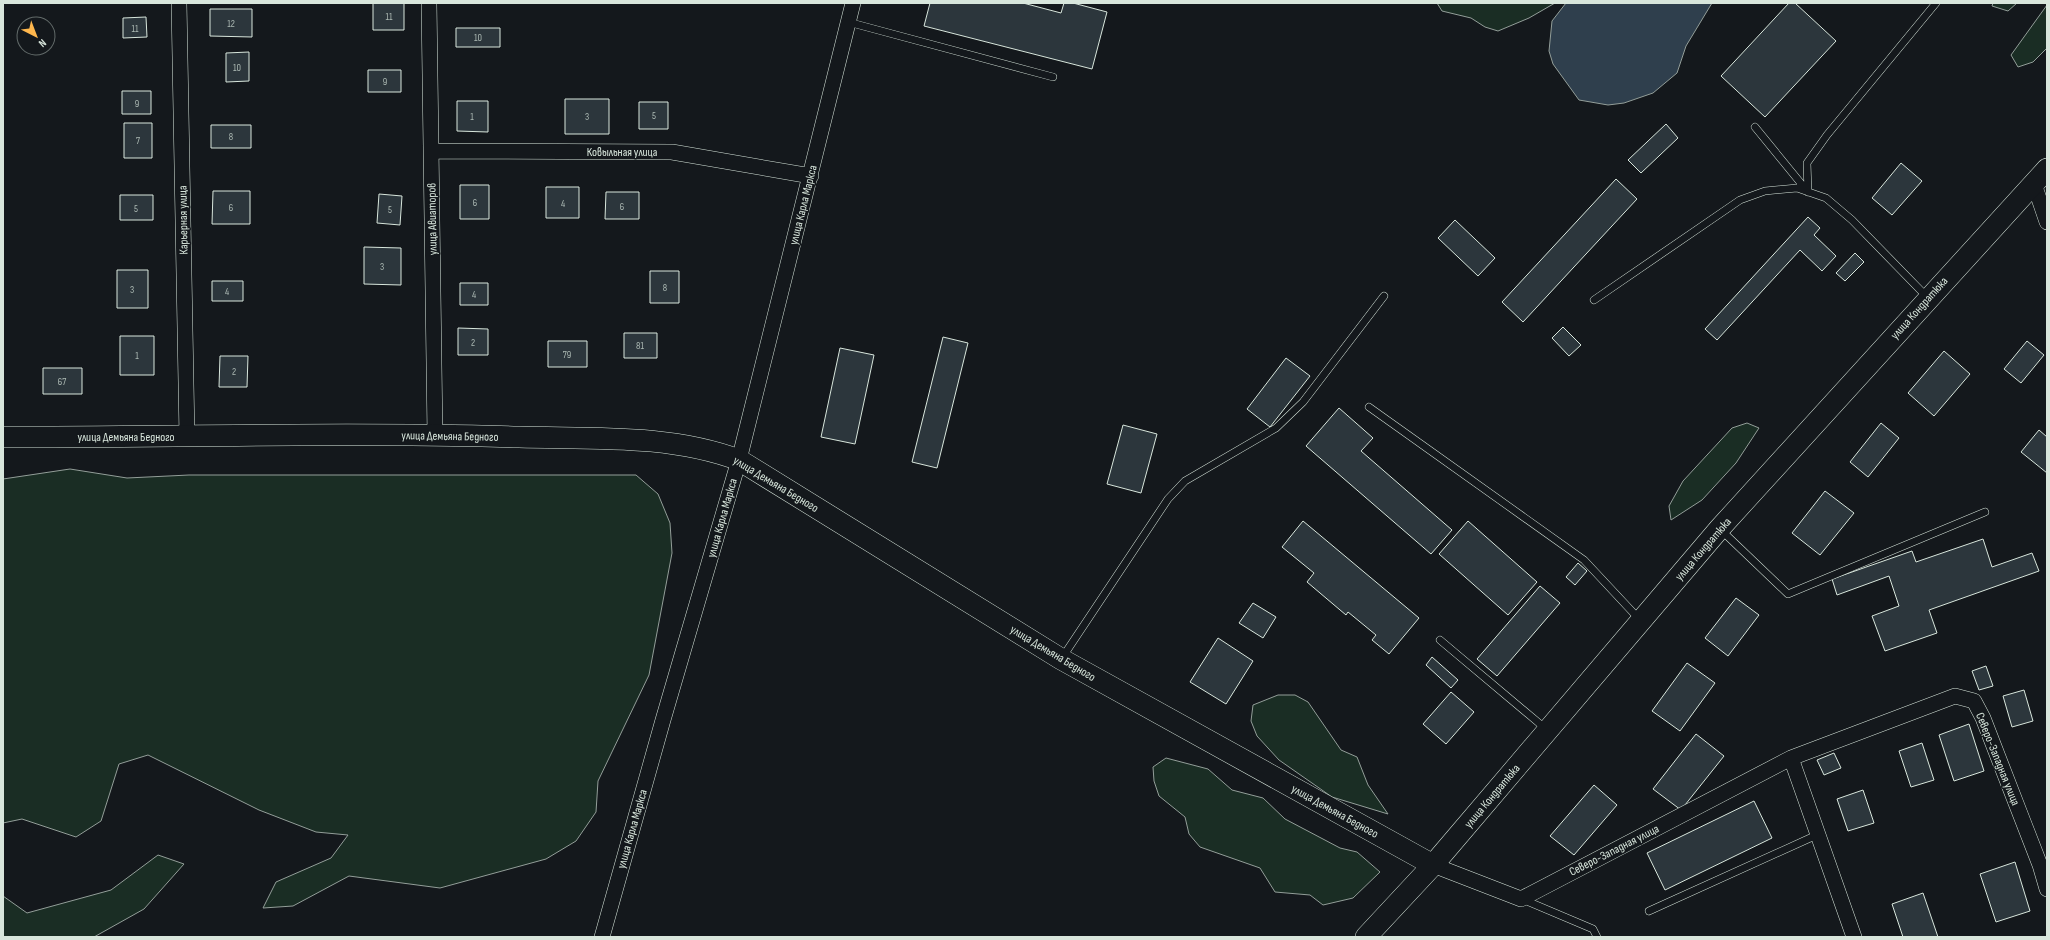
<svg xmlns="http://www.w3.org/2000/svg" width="2050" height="940" font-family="'Sofia Sans Condensed',sans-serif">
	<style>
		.green { fill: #1a2d24; stroke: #939e99 }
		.water { fill: #2f3f4d; stroke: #939e99 }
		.building { fill: #2c363c; stroke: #d8e6dc }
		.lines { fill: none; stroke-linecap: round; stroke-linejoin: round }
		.lane-casing { stroke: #d8e6dc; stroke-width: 8 }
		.street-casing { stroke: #d8e6dc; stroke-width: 16 }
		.secondary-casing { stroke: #d8e6dc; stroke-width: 22 }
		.lane { stroke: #14181c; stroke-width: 7 }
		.street { stroke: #14181c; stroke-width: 15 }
		.secondary { stroke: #14181c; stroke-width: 21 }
		.labels { text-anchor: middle; stroke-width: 3; stroke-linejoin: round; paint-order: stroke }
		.number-label { font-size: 10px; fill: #adbab4 }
		.street-label { font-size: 12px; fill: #d8e6dc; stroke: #14181c }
	</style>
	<rect width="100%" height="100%" fill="#14181c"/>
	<path class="green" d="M1437 3H1555L1529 18 1498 31 1485 27 1471 18 1442 11Z
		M1993 3H2017L2008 11 1992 6Z
		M2047 5V48L2033 62 2018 67 2011 55Z
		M1747 423 1759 428 1736 463 1702 500 1671 520 1669 506 1683 481 1732 428Z
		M70 469 127 478 189 475H636L658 494 670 523 672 553 649 675 598 781 596 812 576 841 546 859 440 888 349 876 293 906 263 908 276 882 331 858 348 835 316 832 259 810 148 755 119 764 101 821 76 837 22 819 3 823V479Z
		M1278 695H1295L1308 702 1341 750 1357 757 1368 785 1388 814 1332 797 1279 760 1257 736 1251 721 1253 705Z
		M1166 758 1208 769 1232 790 1263 798 1285 819 1340 848 1357 852 1380 872 1353 898 1323 905 1310 895 1275 892 1260 868 1200 847 1189 834 1185 817 1159 796 1154 781 1153 767Z
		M158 855 184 864 144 909 94 937H3V896L27 913 111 890Z"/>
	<path class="water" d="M1566 3H1712L1686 46 1677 73 1653 93 1624 103 1608 105 1579 100 1553 64 1549 51 1552 21Z"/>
	<path class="building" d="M373 3H404V30H373Z
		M930 3H1023L1061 13 1064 3H1073L1107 12 1092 69 924 26Z
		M1789 3H1795L1836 41 1765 117 1721 76Z
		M210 9H252V37L210 36Z
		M146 17 147 37 123 38V18Z
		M456 28H500V47H456Z
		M249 52V81L226 82V53Z
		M368 70H401V92H368Z
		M122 91H151V114H122Z
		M565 99H609V134H565Z
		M457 101H488V132L457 131Z
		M639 102H668V129H639Z
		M124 123H152V158H124Z
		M1666 124 1678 138 1641 173 1628 160Z
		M211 125H251V148H211Z
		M1901 163 1922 181 1892 215 1872 198Z
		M1616 179 1637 199 1523 322 1502 302Z
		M460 185H489V219H460Z
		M546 187H579V218H546Z
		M213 191H250V224H212Z
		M606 192H639V219H605Z
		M379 194 402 196 400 225 377 223Z
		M120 195H153V220H120Z
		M1808 217 1820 228 1814 235 1836 256 1822 271 1800 250 1717 340 1705 329Z
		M1455 220 1495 258 1478 276 1438 238Z
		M364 247 401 248V285L364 284Z
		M1855 253 1864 262 1845 281 1836 273Z
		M117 270H148V308H117Z
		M650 271H679V303H650Z
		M212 281H243V301H212Z
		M460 283H488V305H460Z
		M1563 327 1581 345 1569 356 1552 338Z
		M458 328 488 329V355H458Z
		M624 333H657V358H624Z
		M120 336H154V375H120Z
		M943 337 968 343 937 468 912 462Z
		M548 341H587V367H548Z
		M2027 341 2044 355 2021 383 2004 369Z
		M840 348 874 355 855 444 821 437Z
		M1944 351 1970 374 1934 416 1908 393Z
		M220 356H248L247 387H219Z
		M1286 358 1310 376 1270 427 1247 409Z
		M43 368H82V394H43Z
		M1339 408 1373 438 1361 451 1452 530 1431 554 1306 446Z
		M1881 423 1899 438 1868 477 1850 462Z
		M1123 425 1157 434 1141 493 1107 484Z
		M2039 430 2047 437V473L2021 452Z
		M1825 491 1854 513 1820 555 1792 533Z
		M1303 521 1419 618 1389 654 1372 640 1376 635 1348 612 1346 615 1307 582 1314 573 1282 547Z
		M1468 521 1537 582 1508 615 1439 554Z
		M1983 539 1992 567 2032 553 2039 571 1929 610 1937 633 1885 651 1872 616 1899 606 1889 576 1837 595 1832 579 1912 551 1916 562Z
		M1578 563 1587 571 1575 585 1566 577Z
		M1540 586 1560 603 1497 676 1477 659Z
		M1736 598 1759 615 1728 656 1705 638Z
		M1253 603 1276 617 1263 638 1239 623Z
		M1218 638 1253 661 1226 704 1190 682Z
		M1432 657 1458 680 1451 688 1426 665Z
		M1687 663 1715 683 1680 731 1652 711Z
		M1986 666 1993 686 1979 690 1972 671Z
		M2024 690 2033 721 2012 727 2003 696Z
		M1451 692 1474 712 1446 744 1423 724Z
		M1969 724 1984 771 1954 781 1939 735Z
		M1696 734 1724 756 1681 810 1653 789Z
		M1922 743 1934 780 1911 787 1899 751Z
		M1834 753 1841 768 1824 775 1817 760Z
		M1594 785 1617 805 1574 855 1550 836Z
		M1863 790 1874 823 1848 831 1837 799Z
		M1754 801 1772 838 1665 890 1647 853Z
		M2015 862 2030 911 1996 922 1980 874Z
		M1923 893 1938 937H1903L1892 904Z"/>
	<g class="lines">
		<defs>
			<path id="lane" d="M848 22 1053 77
				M1755 127 1808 192
				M1808 192 1807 163 1827 135 1936 3
				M1594 300 1740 200 1765 191 1797 188 1826 198 1852 220 1928 298
				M1369 407 1584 560 1640 620
				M1721 530 1788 594 1985 512
				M1440 640 1546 729
				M1062 658 1168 499 1185 481 1276 428 1303 402 1384 296
				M1522 899 1593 929 1597 937
				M1649 911 1819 834"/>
			<path id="street" d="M179 3 187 437
				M429 3 435 435
				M431 151 672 152 811 176
				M2034 184 2047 222
				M1791 758 1854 937
				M1433 865 1521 899 1791 758 1955 696 1974 701 1983 718 2040 865 2047 889
				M602 937 663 720 739 460 853 3"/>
			<path id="secondary" d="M3 437C175 437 347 432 519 437 593 439 670 434 739 460L1061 659 1433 865
				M1366 937 1433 865 1720 528 2047 169"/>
		</defs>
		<use href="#lane" class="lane-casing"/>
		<use href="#street" class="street-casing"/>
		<use href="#secondary" class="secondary-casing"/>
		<use href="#lane" class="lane"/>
		<use href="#street" class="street"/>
		<use href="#secondary" class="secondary"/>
	</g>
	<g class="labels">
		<g class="number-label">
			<text x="389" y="20">11</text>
			<text x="231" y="27">12</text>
			<text x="135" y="32">11</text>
			<text x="478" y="41">10</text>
			<text x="237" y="71">10</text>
			<text x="385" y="85">9</text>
			<text x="137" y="107">9</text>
			<text x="654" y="119">5</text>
			<text x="472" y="120">1</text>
			<text x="587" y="120">3</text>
			<text x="231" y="140">8</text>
			<text x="138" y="144">7</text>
			<text x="475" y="206">6</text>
			<text x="563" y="207">4</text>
			<text x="622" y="210">6</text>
			<text x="231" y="211">6</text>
			<text x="136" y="212">5</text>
			<text x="390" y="213">5</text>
			<text x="382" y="270">3</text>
			<text x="665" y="291">8</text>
			<text x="132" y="293">3</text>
			<text x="227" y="295">4</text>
			<text x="474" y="298">4</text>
			<text x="473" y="346">2</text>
			<text x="640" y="349">81</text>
			<text x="567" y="358">79</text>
			<text x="137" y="359">1</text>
			<text x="234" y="375">2</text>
			<text x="62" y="385">67</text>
		</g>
		<g class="street-label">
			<text x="622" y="156">Ковыльная улица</text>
			<text transform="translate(803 205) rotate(-76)" y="4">улица Карла Маркса</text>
			<text transform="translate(432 219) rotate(-91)" y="4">улица Авиаторов</text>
			<text transform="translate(183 220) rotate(-91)" y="4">Карьерная улица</text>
			<text transform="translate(1919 308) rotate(-48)" y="4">улица Кондратюка</text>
			<text transform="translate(450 436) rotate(1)" y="4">улица Демьяна Бедного</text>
			<text x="126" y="441">улица Демьяна Бедного</text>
			<text transform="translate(776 484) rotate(31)" y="4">улица Демьяна Бедного</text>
			<text transform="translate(722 518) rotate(-74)" y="4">улица Карла Маркса</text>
			<text transform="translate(1703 549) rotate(-49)" y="4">улица Кондратюка</text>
			<text transform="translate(1053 653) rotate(31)" y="4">улица Демьяна Бедного</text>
			<text transform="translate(1998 759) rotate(68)" y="4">Северо-Западная улица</text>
			<text transform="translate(1492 796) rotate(-50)" y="4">улица Кондратюка</text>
			<text transform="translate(1335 811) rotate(29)" y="4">улица Демьяна Бедного</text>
			<text transform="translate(632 829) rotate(-74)" y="4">улица Карла Маркса</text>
			<text transform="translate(1614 850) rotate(-27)" y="4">Северо-Западная улица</text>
		</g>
	</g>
	<rect width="2050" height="940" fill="none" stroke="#d8e6dc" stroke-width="8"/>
	<g transform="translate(36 36) rotate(138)"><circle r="19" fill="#14181c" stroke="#626a69"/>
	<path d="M0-3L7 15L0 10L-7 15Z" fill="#ffb74d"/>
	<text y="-6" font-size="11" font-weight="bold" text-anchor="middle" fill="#d8e6dc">N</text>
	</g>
</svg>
